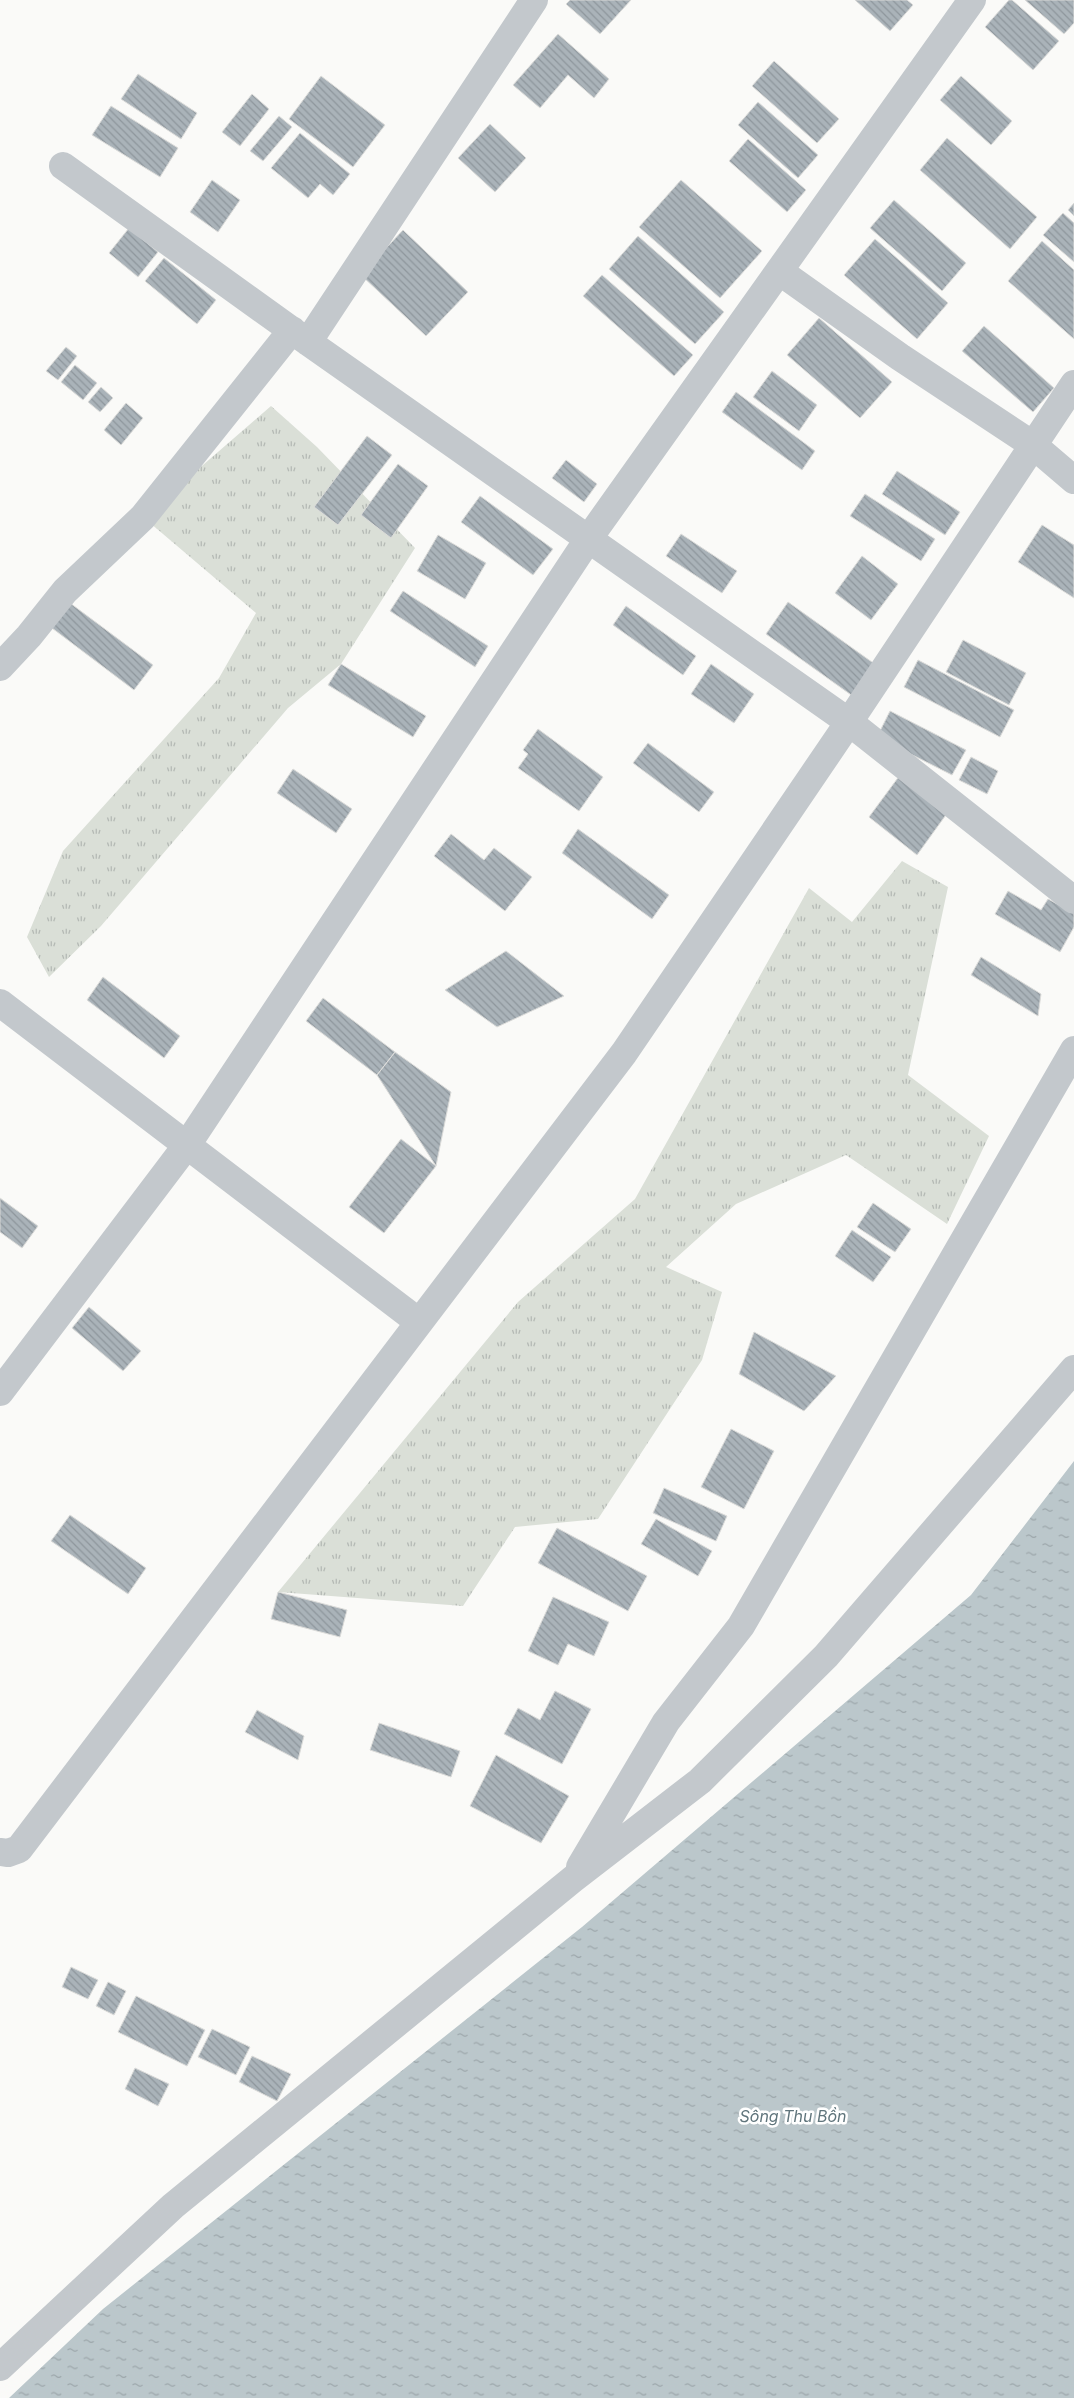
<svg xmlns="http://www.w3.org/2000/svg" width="1074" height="2398" font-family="Inter,sans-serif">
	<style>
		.grass { fill: url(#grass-tufts) }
		.water { fill: url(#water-ripples) }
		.building { fill: url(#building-back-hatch); stroke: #dcdcda }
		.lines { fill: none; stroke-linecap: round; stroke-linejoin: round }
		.minor { stroke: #c3c8cc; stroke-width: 28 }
		.labels { text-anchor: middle; stroke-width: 5; stroke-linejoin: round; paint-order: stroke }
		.water-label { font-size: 16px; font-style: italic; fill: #60757c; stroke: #fff }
	</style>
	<defs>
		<pattern id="grass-tufts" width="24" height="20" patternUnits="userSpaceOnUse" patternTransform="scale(1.25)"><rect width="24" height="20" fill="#dadfd7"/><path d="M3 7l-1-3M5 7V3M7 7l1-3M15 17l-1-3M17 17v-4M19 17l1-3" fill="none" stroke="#b4b9b4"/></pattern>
		<pattern id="water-ripples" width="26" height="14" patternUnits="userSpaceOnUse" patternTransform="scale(1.25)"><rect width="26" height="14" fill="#bbc7cb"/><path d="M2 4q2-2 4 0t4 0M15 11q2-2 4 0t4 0" fill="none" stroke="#9ca6aa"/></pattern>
		<pattern id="building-back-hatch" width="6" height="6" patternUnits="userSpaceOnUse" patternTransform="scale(1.25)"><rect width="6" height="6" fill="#aab3b9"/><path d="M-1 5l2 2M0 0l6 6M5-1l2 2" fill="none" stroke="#8e969c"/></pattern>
	</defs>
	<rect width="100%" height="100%" fill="#fafaf8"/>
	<path class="grass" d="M271 406 317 447 415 548 341 664 288 708 101 926 49 977 27 937 63 851 219 678 256 613 143 517Z
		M902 861 948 887 908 1075 989 1136 947 1224 846 1155 736 1204 666 1267 722 1292 702 1360 598 1519 515 1527 463 1606 278 1592 518 1302 635 1199 809 888 852 922Z"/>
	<path class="water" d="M1074 1461V2398H9L103 2309 582 1927 971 1595Z"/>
	<path class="building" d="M570 0H631L600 34 566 4Z
		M855 0H907L913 5 890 31Z
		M1009 0H1012L1059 41 1033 70 985 27Z
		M1025 0H1074V23L1064 34Z
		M558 34 609 79 594 98 568 75 540 108 513 85Z
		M774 61 839 119 817 143 752 86Z
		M138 74 197 113 181 139 121 99Z
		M321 76 385 125 353 167 289 119Z
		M961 76 1012 121 991 145 940 100Z
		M252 94 269 109 240 146 222 132Z
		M758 102 818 155 798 178 738 125Z
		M111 106 178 148 160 177 92 135Z
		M279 116 292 127 263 161 250 151Z
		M490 124 526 158 495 192 458 158Z
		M300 133 350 174 333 195 320 184 308 198 271 168Z
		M947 138 1037 217 1010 249 920 170Z
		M748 139 806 190 787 212 729 161Z
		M212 180 240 200 218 232 190 212Z
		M681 180 762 251 720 298 639 227Z
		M894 200 966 263 942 291 870 228Z
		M1074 203V216L1068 210Z
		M1063 213 1074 223V262L1043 235Z
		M129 228 158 252 138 277 109 253Z
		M403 230 468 292 426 336 361 275Z
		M638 236 724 312 695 344 609 269Z
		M875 239 948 303 917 339 844 275Z
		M1042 241 1074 270V339L1008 281Z
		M164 258 216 300 197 324 145 281Z
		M602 275 693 355 674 376 583 296Z
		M819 318 892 382 860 418 787 355Z
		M984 326 1054 388 1033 412 962 351Z
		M66 347 77 356 58 380 46 371Z
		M75 365 97 383 83 400 61 382Z
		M772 371 817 405 799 431 753 397Z
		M101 387 113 398 100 412 88 402Z
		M736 392 815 451 802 470 722 412Z
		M126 403 143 418 121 445 104 430Z
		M367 436 392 455 338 525 314 507Z
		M566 460 597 484 584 502 552 478Z
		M398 464 428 486 391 538 361 515Z
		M897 471 960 512 945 535 882 494Z
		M865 494 935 539 921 561 850 516Z
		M480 496 553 549 533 575 461 522Z
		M1042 525 1074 545V598L1018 562Z
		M681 534 737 571 722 593 666 556Z
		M438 535 486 563 465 599 417 571Z
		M862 556 898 584 871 620 835 593Z
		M403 591 488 646 475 667 390 611Z
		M788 602 876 665 854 697 766 634Z
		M70 603 153 665 134 690 52 628Z
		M626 606 696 656 683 675 613 625Z
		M963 640 1026 673 1009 705 946 672Z
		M918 660 1014 710 1000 737 904 687Z
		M341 664 426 716 413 737 328 685Z
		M711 664 754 694 734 723 691 694Z
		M890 711 966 750 952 775 877 737Z
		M538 729 603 777 579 811 518 768 528 754 523 750Z
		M648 743 714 792 699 812 633 763Z
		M971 757 998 771 987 794 959 780Z
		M293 769 352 809 336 833 277 793Z
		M900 775 948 812 917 855 869 817Z
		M578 829 669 895 652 919 562 853Z
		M451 834 484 860 494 848 532 877 505 911 434 856Z
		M1008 891 1041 910 1048 899 1074 913V927L1060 952 995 914Z
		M506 951 564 996 497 1027 445 990Z
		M981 957 1041 994 1038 1016 971 975Z
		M103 977 180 1036 164 1058 87 1000Z
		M323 998 395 1052 377 1075 306 1021Z
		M395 1052 451 1092 436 1166 377 1075Z
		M401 1139 436 1166 384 1233 349 1207Z
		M0 1198 38 1226 22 1248 0 1232Z
		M873 1203 911 1229 895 1252 857 1227Z
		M852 1230 891 1257 873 1282 835 1256Z
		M89 1307 141 1351 123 1371 72 1328Z
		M754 1332 836 1376 804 1411 739 1374Z
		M731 1429 774 1451 744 1509 701 1487Z
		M664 1488 727 1516 716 1541 653 1513Z
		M70 1515 146 1568 128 1594 51 1541Z
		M656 1519 712 1551 698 1576 641 1544Z
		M557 1528 647 1576 628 1611 538 1563Z
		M278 1592 347 1610 340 1637 271 1619Z
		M553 1597 609 1622 594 1656 568 1644 558 1665 528 1651Z
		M555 1691 591 1709 562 1764 504 1734 518 1708 540 1720Z
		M257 1710 304 1736 298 1760 245 1732Z
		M379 1723 460 1751 451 1777 370 1750Z
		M496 1755 569 1796 541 1843 470 1806Z
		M71 1967 98 1980 88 1999 62 1987Z
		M108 1982 126 1991 114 2015 96 2006Z
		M136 1996 205 2030 187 2066 118 2032Z
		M212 2029 250 2047 236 2075 198 2057Z
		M252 2056 291 2074 277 2101 239 2082Z
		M135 2068 169 2084 158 2106 125 2089Z"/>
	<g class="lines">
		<path class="minor" d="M63 166 308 342 849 722 1074 900
			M779 271 900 357 1033 445 1074 480
			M308 342 534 0
			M0 667 29 636 65 591 143 517 292 330
			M0 1003 419 1322
			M0 1392 187 1145 589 538 972 0
			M0 1852 8 1853 19 1849 624 1053 849 722 1074 384
			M580 1867 666 1722 741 1626 1074 1050
			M0 2367 173 2206 573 1879 700 1781 826 1656 1074 1369"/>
	</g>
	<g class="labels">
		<g class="water-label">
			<text x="793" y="2122">Sông Thu Bồn</text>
		</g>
	</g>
</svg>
